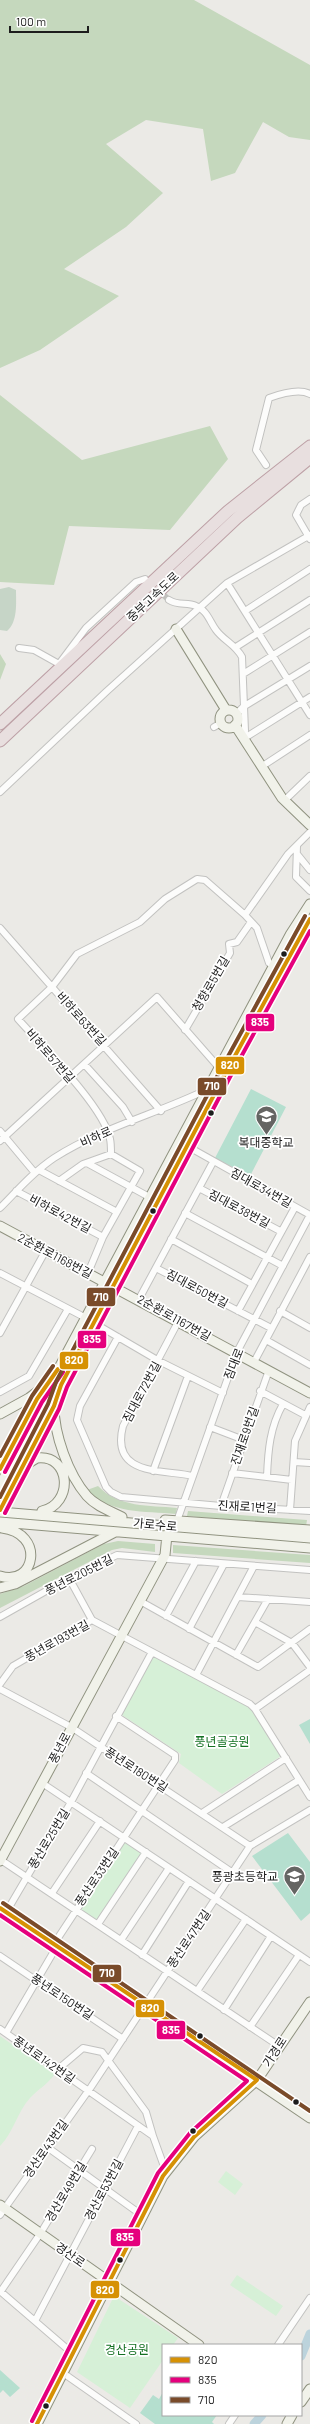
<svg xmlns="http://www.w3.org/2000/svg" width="310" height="2424" font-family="Barlow,'Noto Sans KR',sans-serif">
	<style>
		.forest { fill: #c5d8bd }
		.cemetery { fill: #c6d5c7 }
		.park { fill: #d6f0d7 }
		.pitch { fill: #b5dfcf }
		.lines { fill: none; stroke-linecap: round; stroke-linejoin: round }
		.river { stroke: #bcd3dc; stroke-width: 9 }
		.street-tunnel { stroke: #c2c1be; stroke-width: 6; stroke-dasharray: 6 3; stroke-linecap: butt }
		.street-casing { stroke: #c2c2c0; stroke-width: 8 }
		.secondary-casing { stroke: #909380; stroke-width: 11 }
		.highway-casing { stroke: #bda0a6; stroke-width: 13 }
		.street { stroke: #fcfcfb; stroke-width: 6 }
		.secondary { stroke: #f1f2ea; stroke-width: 9 }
		.highway { stroke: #e8dfdf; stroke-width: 11 }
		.bus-1-casing { stroke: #fff; stroke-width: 7 }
		.bus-2-casing { stroke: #fff; stroke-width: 7 }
		.bus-3-casing { stroke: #fff; stroke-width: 7 }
		.bus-1 { stroke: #d69104; stroke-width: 4 }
		.bus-2 { stroke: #e5007d; stroke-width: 4 }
		.bus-3 { stroke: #7a4b2a; stroke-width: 4 }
		.bus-dot { fill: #1d1d1d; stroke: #fff; stroke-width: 1.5 }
		.labels { text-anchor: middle; stroke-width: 3.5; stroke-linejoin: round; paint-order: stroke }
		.street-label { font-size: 12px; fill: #1d1d1d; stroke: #fff }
		.poi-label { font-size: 12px; fill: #1d1d1d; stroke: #fff }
		.park-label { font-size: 12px; fill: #157123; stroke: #fff }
		.line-badge { stroke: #fff; stroke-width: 1.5 }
		.badge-label { font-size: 11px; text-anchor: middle; font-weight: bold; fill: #fff }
	</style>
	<rect width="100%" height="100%" fill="#ebeae6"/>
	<path class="forest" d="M0 0H194L310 65V140L289 137 263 122 235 173 211 181 203 129 146 120 106 144 163 193 126 227 64 269 119 296 40 350 0 368Z
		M0 395 82 460 210 426 228 459 170 530 69 526 54 585 0 582Z
		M0 654 6 664 0 680Z
		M98 1486C119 1508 149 1505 177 1508L176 1514C145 1511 109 1514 87 1490Z
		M188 1511 307 1520 306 1526 187 1516Z
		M118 1541 155 1544V1552L122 1548 112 1550 0 1608V1594L24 1586 104 1544Z
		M173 1545 310 1555V1563L173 1553Z"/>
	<path class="cemetery" d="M9 587 16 590C16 603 18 622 7 631L0 630V589Z"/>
	<path class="park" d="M153 1656 247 1706 253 1711 281 1756 222 1794 179 1763 181 1754 122 1715Z
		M124 1841 142 1853 97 1921 78 1908Z
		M0 2036 55 2074C46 2086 38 2089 30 2098 17 2112 14 2132 0 2146Z
		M226 2171 243 2184 235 2195 218 2182Z
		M237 2275 283 2306 276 2316 230 2285Z
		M114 2296 178 2338 173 2345H163V2360L130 2408 77 2372Z"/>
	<path class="pitch" d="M251 1089 286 1107 250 1176 215 1158Z
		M310 1719V1744L299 1725Z
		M288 1833 310 1862V1913L301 1921 252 1856Z
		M0 2370 20 2388 10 2397 3 2390 0 2393Z
		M163 2392V2415H217L212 2422 214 2424H155L140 2413 153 2395 159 2399Z"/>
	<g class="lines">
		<path class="river" d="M301 2356 310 2334
			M254 2424 262 2415"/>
		<path class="street-tunnel" d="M157 589 169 600"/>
		<defs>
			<path id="street" d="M266 465 256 450 269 398C280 394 299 388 310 394
				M310 499 301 505 296 515 310 539
				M227 583 310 715
				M169 600C178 606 187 602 196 606 207 610 210 622 216 630 224 641 235 644 242 657L245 731 243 739
				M245 611 310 569
				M236 647 310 600
				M19 648 34 650 59 664 86 628 136 582 145 579
				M243 674 310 632
				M236 714 243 707 310 666
				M214 727 221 723
				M243 739 310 697
				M261 767 310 735
				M0 792 107 691 227 583 310 535
				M285 800 310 776
				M297 846 296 877 310 891
				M297 854 310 870
				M0 928 161 1111
				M274 966 269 963 257 928 245 915 288 854 310 832
				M185 1030 230 953 229 944 237 942 251 922
				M85 1065 123 1107 132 1122
				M0 1131 35 1173
				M0 1141 157 997 221 1070
				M187 1146 310 1215
				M87 1163 151 1198
				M39 1170 117 1212
				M59 1181 83 1164 111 1154
				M199 1188 280 1231
				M16 1191 103 1237
				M0 1208C17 1191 33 1172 54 1158 101 1128 156 1114 206 1090
				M185 1213 283 1266
				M171 1239 252 1284
				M156 1268 271 1328
				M0 1273 86 1318
				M88 1273 103 1237 140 1171 111 1154C111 1149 111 1143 110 1139 104 1107 41 1045 18 1019L52 987 77 954 140 922 165 899 197 879 205 880 245 915
				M139 1299 213 1162
				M238 1311 295 1207
				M280 1311 310 1328
				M178 1322 123 1426C110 1477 163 1469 193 1476
				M94 1323 159 1361 223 1393
				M0 1333 46 1250
				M118 1337 80 1406 77 1420 106 1487 111 1492 121 1497 221 1506 310 1511
				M266 1340 310 1365
				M254 1362 310 1257
				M260 1391 305 1415
				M0 1392 29 1376 68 1309
				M210 1427 244 1440
				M294 1462 310 1463
				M153 1471 188 1376
				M232 1473 292 1480
				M267 1477C268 1450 270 1427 283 1404
				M221 1506 269 1370
				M290 1510 295 1441 310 1407
				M177 1521 237 1352 310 1215
				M69 1578 92 1620
				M238 1597 310 1602
				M140 1601 258 1667 310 1629
				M166 1616 196 1561
				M0 1617 69 1578 117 1555 310 1570
				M92 1620 250 1704 255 1709 310 1797
				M255 1622 292 1643 310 1667
				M189 1629 224 1564
				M236 1655 268 1599
				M196 1675 254 1566
				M0 1684 13 1666 92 1620
				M0 1689 71 1727 250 1846
				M255 1709 310 1670
				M86 1773 233 1873
				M42 1783 310 1962
				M202 1813 286 1758
				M223 1827 299 1780
				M1 1860 279 2046
				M52 1893 100 1821
				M11 1904 71 1802 152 1652
				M98 1924 146 1852
				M121 1940 169 1868
				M54 1944 175 1760V1755L116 1716
				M142 1955 189 1881
				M0 1956 123 2039
				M197 1991 246 1919
				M224 2010 271 1936
				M250 2027 299 1955
				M0 2029 153 2136 166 2172
				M6 2033 57 1946
				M57 2070 83 2048 102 2052 146 2112 153 2136
				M47 2147 143 2216
				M0 2215 91 2087 250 1846 310 1810
				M0 2291 72 2353
				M1 2291 40 2234 92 2149
				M35 2321 138 2126
				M278 2345 310 2298
				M63 2373 136 2424
				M229 2424 235 2415"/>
			<path id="secondary" d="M176 629 226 710
				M220 719a9 9 0 1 1 18 0a9 9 0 1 1-18 0Z
				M235 725 282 798 310 825
				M0 1226 310 1393
				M54 1406C54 1434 68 1474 87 1496 96 1506 110 1511 122 1517
				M0 1414 29 1398 49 1383
				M0 1469 20 1431
				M17 1479 27 1464 37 1458C71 1454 74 1504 42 1511
				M0 1486 53 1379 290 935 310 904
				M2 1495 225 1074 310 919
				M0 1510 11 1491
				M0 1512 310 1538
				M165 1520 310 1530
				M0 1522 310 1548
				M0 1576C36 1587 45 1533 2 1528
				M0 1588 15 1584 115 1532
				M0 1861 165 1555 167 1535
				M0 1908 310 2118
				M0 2205 199 2345
				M301 2402 310 2389
				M37 2424 163 2176 194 2137 257 2080 310 2002
				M287 2424 292 2415"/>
			<path id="highway" d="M0 724 228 511 310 446
				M0 741 237 518 310 458"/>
		</defs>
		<use href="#street" class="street-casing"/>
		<use href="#secondary" class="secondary-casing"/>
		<use href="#highway" class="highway-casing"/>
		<use href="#street" class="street"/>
		<use href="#secondary" class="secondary"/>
		<use href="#highway" class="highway"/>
		<defs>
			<path id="bus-1" d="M0 1469 37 1399 58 1369
				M0 1510 54 1406 61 1385 225 1074 310 919
				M0 1908 257 2080 194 2137 163 2176 37 2424"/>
			<path id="bus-2" d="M5 1472 42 1402 63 1372
				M5 1513 59 1409 67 1387 230 1077 310 931
				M0 1915 247 2081 190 2133 158 2173 32 2421"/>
			<path id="bus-3" d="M0 1456 32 1396 53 1366
				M0 1497 48 1404 56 1382 220 1071 305 916
				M3 1903 310 2111"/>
		</defs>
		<use href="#bus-1" class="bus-1-casing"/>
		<use href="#bus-2" class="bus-2-casing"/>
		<use href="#bus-3" class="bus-3-casing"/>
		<use href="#bus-1" class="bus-1"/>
		<use href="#bus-2" class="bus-2"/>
		<use href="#bus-3" class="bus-3"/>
	</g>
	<defs>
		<symbol id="school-pin" viewBox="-11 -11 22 30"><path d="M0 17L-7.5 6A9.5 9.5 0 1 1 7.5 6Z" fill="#656563" stroke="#fff"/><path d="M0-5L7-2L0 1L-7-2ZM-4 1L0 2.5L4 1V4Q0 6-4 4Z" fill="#fff"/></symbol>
	</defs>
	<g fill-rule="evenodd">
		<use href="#school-pin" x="254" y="1104" width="25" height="34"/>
		<use href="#school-pin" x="282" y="1864" width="25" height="34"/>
	</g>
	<g class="bus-dot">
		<circle cx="284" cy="954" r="3.5"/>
		<circle cx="211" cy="1113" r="3.5"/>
		<circle cx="153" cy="1211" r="3.5"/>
		<circle cx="200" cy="2036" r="3.5"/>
		<circle cx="296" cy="2102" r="3.5"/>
		<circle cx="193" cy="2131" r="3.5"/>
		<circle cx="120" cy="2260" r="3.5"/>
		<circle cx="46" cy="2406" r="3.5"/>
	</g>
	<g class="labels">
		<g class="street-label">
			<text transform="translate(153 597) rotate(-43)" y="4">중부고속도로</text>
			<text transform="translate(211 984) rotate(-60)" y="4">청향로5번길</text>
			<text transform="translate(81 1019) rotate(48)" y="4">비하로63번길</text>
			<text transform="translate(50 1056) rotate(49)" y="4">비하로57번길</text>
			<text transform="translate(96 1137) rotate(-24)" y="4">비하로</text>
			<text transform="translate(261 1188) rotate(29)" y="4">짐대로34번길</text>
			<text transform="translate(239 1209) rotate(28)" y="4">짐대로38번길</text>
			<text transform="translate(60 1214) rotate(28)" y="4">비하로42번길</text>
			<text transform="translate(55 1256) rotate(28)" y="4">2순환로1168번길</text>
			<text transform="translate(197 1289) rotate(28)" y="4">짐대로50번길</text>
			<text transform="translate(174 1318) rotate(29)" y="4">2순환로1167번길</text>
			<text transform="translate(234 1364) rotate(-68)" y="4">짐대로</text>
			<text transform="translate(142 1392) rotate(-62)" y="4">짐대로72번길</text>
			<text transform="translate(245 1436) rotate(-71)" y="4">진재로9번길</text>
			<text transform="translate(247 1507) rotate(3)" y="4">진재로1번길</text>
			<text transform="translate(155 1525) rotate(5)" y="4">가로수로</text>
			<text transform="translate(79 1575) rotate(-27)" y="4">풍년로205번길</text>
			<text transform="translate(57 1641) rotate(-29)" y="4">풍년로193번길</text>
			<text transform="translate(60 1748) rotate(-62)" y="4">풍년로</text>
			<text transform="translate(136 1770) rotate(33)" y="4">풍년로180번길</text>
			<text transform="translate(49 1839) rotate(-59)" y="4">풍산로25번길</text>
			<text transform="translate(97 1877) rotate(-56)" y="4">풍산로33번길</text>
			<text transform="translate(189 1939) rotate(-56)" y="4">풍산로47번길</text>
			<text transform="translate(62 1997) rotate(34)" y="4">풍년로150번길</text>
			<text transform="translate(275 2052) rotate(-57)" y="4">가경로</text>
			<text transform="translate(44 2060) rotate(35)" y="4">풍년로142번길</text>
			<text transform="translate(46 2149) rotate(-55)" y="4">경산로43번길</text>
			<text transform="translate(104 2190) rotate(-62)" y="4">경산로53번길</text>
			<text transform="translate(66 2192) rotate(-59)" y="4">경산로49번길</text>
			<text transform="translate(70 2255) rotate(35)" y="4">경산로</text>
		</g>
		<g class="poi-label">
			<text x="266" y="1147">복대중학교</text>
			<text x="278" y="1881" text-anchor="end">풍광초등학교</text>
		</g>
		<g class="park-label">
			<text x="222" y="1746">풍년골공원</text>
			<text x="127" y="2354">경산공원</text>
		</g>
	</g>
	<g class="line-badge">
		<rect x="245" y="1013" width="30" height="19" rx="4" fill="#e5007d"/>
		<rect x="215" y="1056" width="30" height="19" rx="4" fill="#d69104"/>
		<rect x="197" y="1077" width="30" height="19" rx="4" fill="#7a4b2a"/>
		<rect x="86" y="1287" width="30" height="20" rx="4" fill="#7a4b2a"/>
		<rect x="77" y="1330" width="30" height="19" rx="4" fill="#e5007d"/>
		<rect x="59" y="1351" width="30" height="19" rx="4" fill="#d69104"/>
		<rect x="92" y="1964" width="30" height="19" rx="4" fill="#7a4b2a"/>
		<rect x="135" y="1999" width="30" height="19" rx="4" fill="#d69104"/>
		<rect x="156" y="2020" width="30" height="20" rx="4" fill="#e5007d"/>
		<rect x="110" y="2228" width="31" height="19" rx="4" fill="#e5007d"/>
		<rect x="90" y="2280" width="30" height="19" rx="4" fill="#d69104"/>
	</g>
	<g class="badge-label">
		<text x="260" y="1026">835</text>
		<text x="230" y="1069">820</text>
		<text x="212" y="1090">710</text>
		<text x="101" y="1301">710</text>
		<text x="92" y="1343">835</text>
		<text x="74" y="1364">820</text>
		<text x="107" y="1977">710</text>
		<text x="150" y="2012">820</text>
		<text x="171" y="2034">835</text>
		<text x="125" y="2241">835</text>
		<text x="105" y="2294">820</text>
	</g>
	<rect x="162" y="2344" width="140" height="72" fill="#ffffff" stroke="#a5a5a5"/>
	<rect x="170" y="2357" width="20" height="6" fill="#d69104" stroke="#a5a5a5"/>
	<text x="198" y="2364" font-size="12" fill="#1d1d1d">820</text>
	<rect x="170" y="2377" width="20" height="6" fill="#e5007d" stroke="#a5a5a5"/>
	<text x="198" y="2384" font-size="12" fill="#1d1d1d">835</text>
	<rect x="170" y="2397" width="20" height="6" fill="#7a4b2a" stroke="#a5a5a5"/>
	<text x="198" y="2404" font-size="12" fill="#1d1d1d">710</text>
	<path d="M10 26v6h78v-6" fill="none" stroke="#1d1d1d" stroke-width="2"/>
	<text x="16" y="26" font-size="12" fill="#1d1d1d" stroke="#ffffff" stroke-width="3" paint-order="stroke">100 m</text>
</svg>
